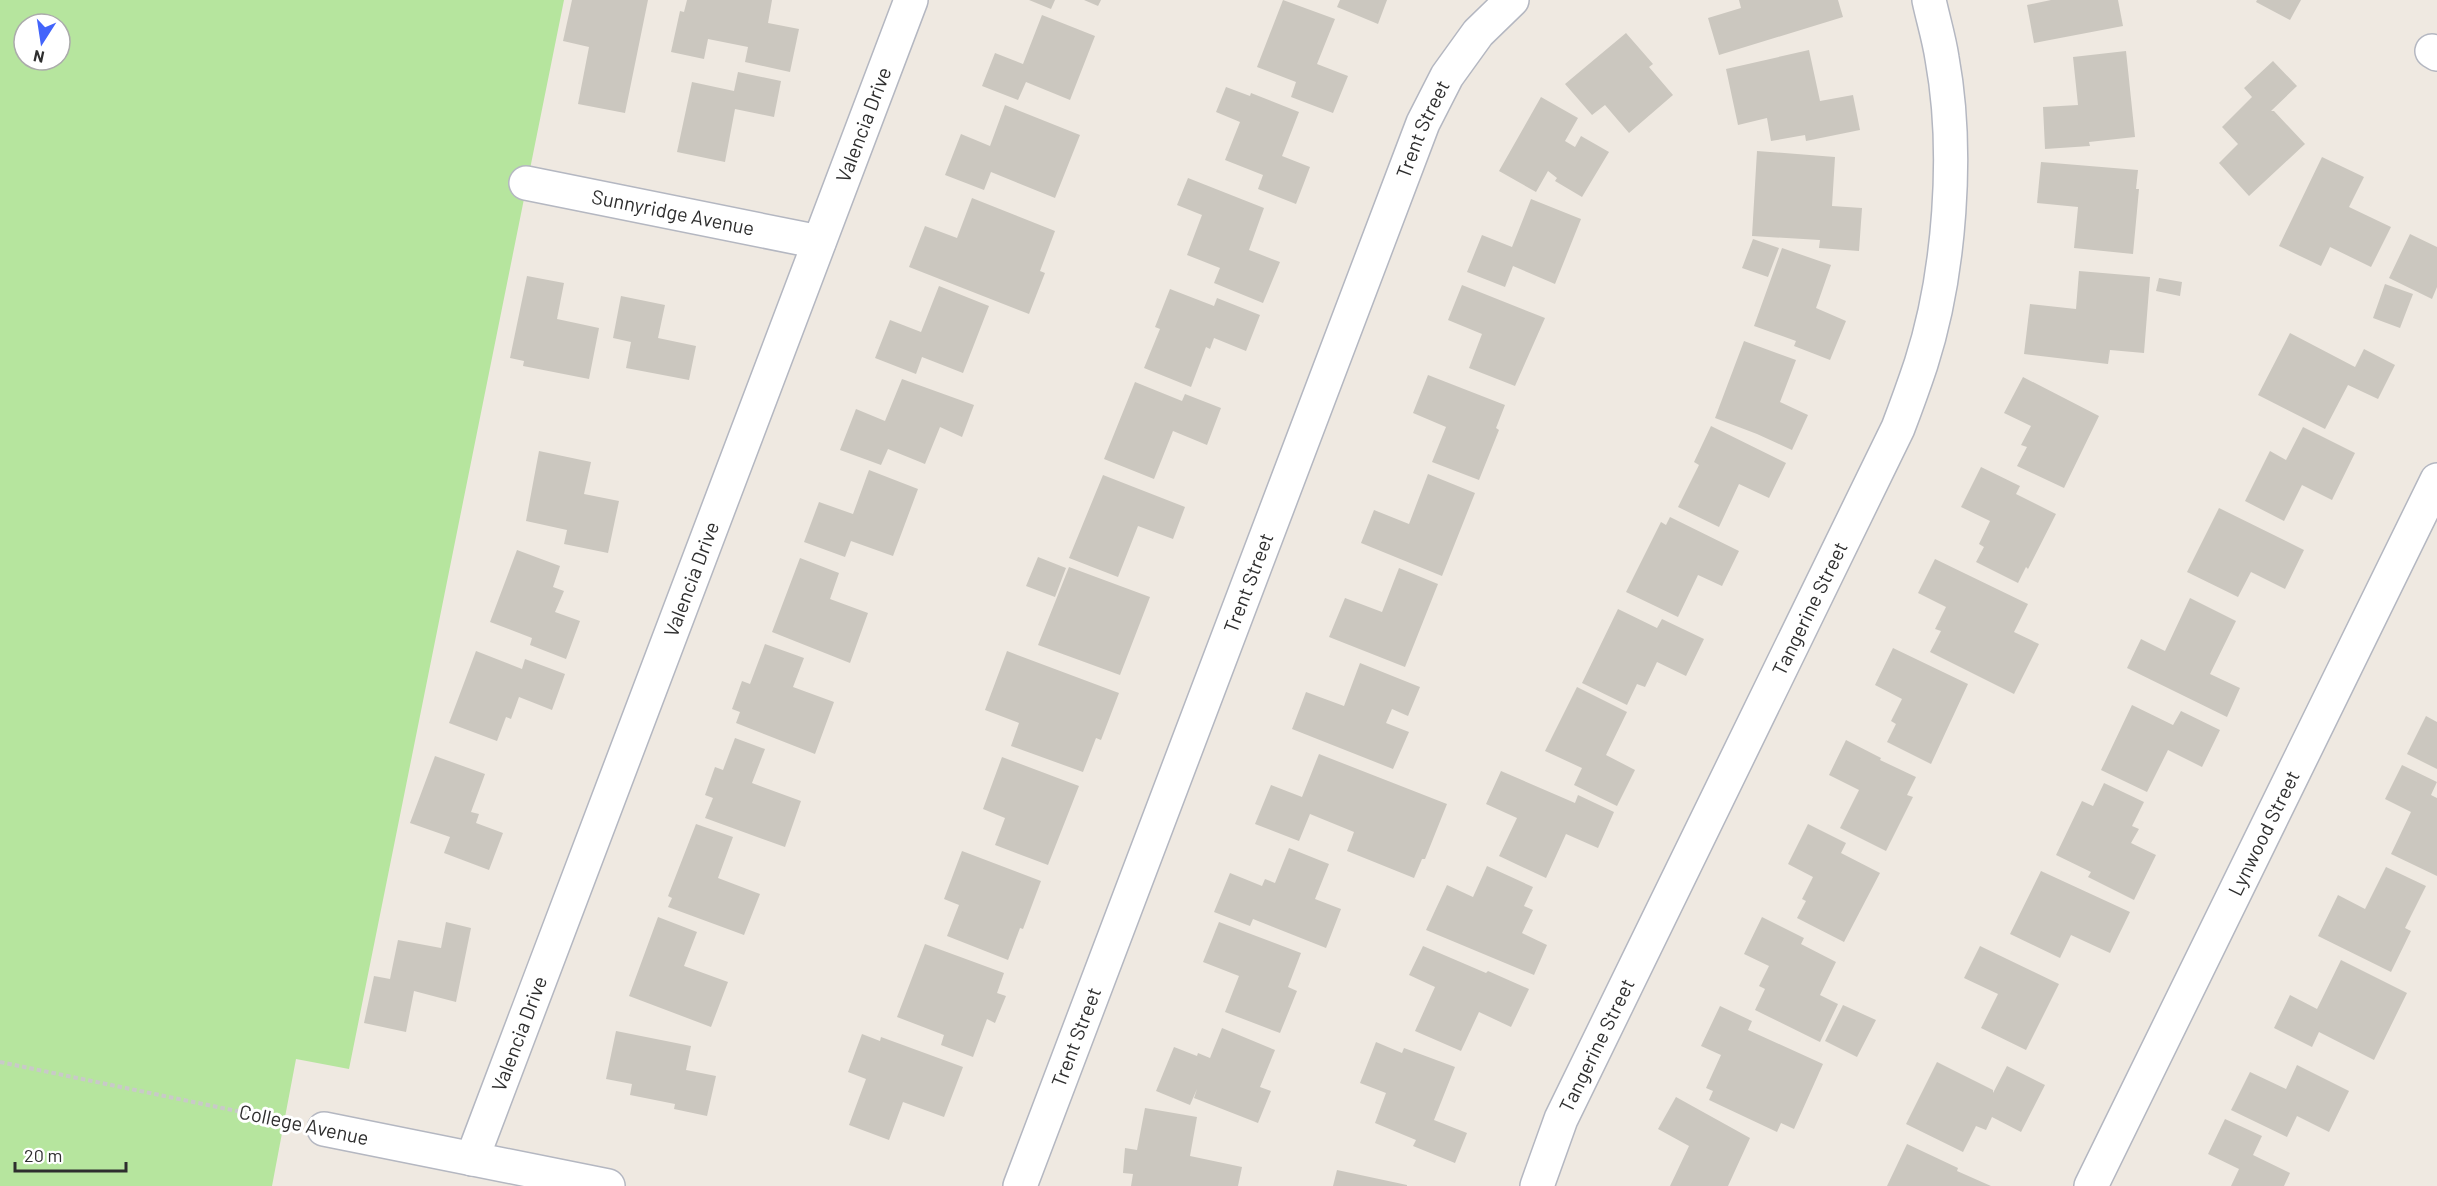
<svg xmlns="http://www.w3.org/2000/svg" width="2437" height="1186" font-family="Barlow,sans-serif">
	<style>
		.green { fill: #b6e59e; fill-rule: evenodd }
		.building { fill: #cbc7bf }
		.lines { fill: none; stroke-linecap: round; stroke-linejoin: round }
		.minor-casing { stroke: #b4b7c1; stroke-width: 36 }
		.path { stroke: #c9c9c9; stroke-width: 4; stroke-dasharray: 4.5 3; stroke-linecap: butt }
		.minor { stroke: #fff; stroke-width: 33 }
		.labels { text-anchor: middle; stroke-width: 6; stroke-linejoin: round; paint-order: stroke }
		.street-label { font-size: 20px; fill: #2e2e2e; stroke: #fff }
	</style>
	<rect width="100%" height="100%" fill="#efe9e1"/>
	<path class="green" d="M0 0H564L349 1069 296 1059 272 1186H0ZM24 24H60V60H24Z"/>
	<path class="building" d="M572 0H648L625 113 578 104 589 47 563 41Z
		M687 0H772L768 23 799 29 790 72 745 62 748 47 708 39 704 59 671 52 680 11 684 12Z
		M1029 0H1055L1051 9Z
		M1084 0H1101L1098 6Z
		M1283 0 1335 19 1317 64 1348 76 1333 113 1291 97 1296 82 1257 67Z
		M1340 0H1387L1378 24 1337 7Z
		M1739 0H1838L1843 17 1719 55 1708 18 1741 8Z
		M2051 0H2118L2123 26 2034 43 2027 5Z
		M2257 0H2301L2290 20 2256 2Z
		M1042 15 1095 36 1070 100 1026 82 1018 100 982 86 995 53 1023 64Z
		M1626 33 1653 64 1649 67 1673 95 1629 133 1605 105 1592 115 1565 84Z
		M1809 50 1820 101 1853 95 1860 130 1806 141 1805 135 1771 141 1767 118 1738 125 1726 69Z
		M2126 51 2135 137 2089 142 2090 146 2045 149 2043 107 2078 105 2073 57Z
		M2273 61 2297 86 2271 111H2274L2305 144 2249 196 2219 163 2238 144 2222 127 2252 97 2244 88Z
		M738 72 781 81 774 117 735 109 725 162 677 152 692 82 734 91Z
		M1226 87 1250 96 1251 93 1299 112 1282 156 1310 167 1296 204 1258 189 1263 175 1225 160 1240 122 1216 112Z
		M1541 97 1578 118 1565 141 1575 147 1581 136 1609 152 1582 197 1555 181 1557 178 1548 171 1536 192 1499 171Z
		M1005 105 1080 135 1055 198 991 172 984 190 945 175 961 134 990 146Z
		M1757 151 1835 157 1832 206 1862 208 1859 251 1819 248 1820 240 1752 236Z
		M2322 157 2364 177 2349 207 2391 227 2371 267 2330 247 2321 266 2279 246Z
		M2041 162 2138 170 2136 189H2139L2133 254 2074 248 2078 207 2037 203Z
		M1188 178 1264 208 1249 250 1280 262 1263 303 1214 283 1220 268 1187 255 1202 215 1177 205Z
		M972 198 1055 231 1040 271 1045 273 1029 314 909 267 925 226 957 238Z
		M1531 199 1581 219 1555 284 1513 266 1505 287 1467 272 1482 235 1512 247Z
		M2410 234 2437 247V287L2432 299 2389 278Z
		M1753 239 1779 248 1768 277 1742 268Z
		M1782 248 1831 265 1816 308 1846 321 1830 360 1794 346 1796 341 1754 326Z
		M2079 271 2150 277 2144 353 2110 350 2108 364 2024 354 2030 304 2076 309Z
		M527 276 564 283 557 319 599 328 589 379 523 366 524 361 510 358Z
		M2159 278 2182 282 2180 296 2156 291Z
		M2385 284 2413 294 2400 328 2373 318Z
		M1462 285 1545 318 1515 386 1469 368 1482 334 1448 320Z
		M939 286 989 306 963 373 922 357 916 374 875 358 890 320 921 332Z
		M1170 289 1214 306 1217 298 1260 315 1246 351 1214 338 1210 349 1206 347 1191 387 1144 368 1160 329 1155 327Z
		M621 296 665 305 658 338 696 346 689 380 626 368 631 342 613 338Z
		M2290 333 2355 367 2364 349 2395 365 2378 399 2348 385 2325 429 2258 395Z
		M1744 341 1796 360 1780 402 1808 415 1792 450 1757 434 1715 418Z
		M1428 375 1505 405 1496 428 1499 430 1479 480 1432 462 1446 427 1413 413Z
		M2023 377 2099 416 2064 488 2017 466 2027 447 2021 445 2031 426 2004 413Z
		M902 379 974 405 962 437 940 427 925 464 888 449 881 465 840 450 856 409 885 421Z
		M1135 382 1182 401 1185 394 1221 408 1207 445 1173 431 1154 479 1104 459Z
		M1711 426 1786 463 1769 498 1739 484 1719 527 1678 507 1699 465 1694 462Z
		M2303 427 2355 453 2332 500 2302 485 2284 521 2245 501 2270 451 2286 460Z
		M539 451 591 462 584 494 619 501 608 553 564 544 567 530 526 521Z
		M1981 467 2020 486 2016 494 2056 514 2028 569 2026 567 2018 583 1976 562 1984 547 1979 544 1990 521 1961 507Z
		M869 470 918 489 893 556 851 541 845 557 804 542 819 502 853 514Z
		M1428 474 1475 493 1442 576 1361 543 1374 510 1409 524Z
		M1103 475 1185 507 1173 539 1138 526 1118 577 1069 558Z
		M2219 508 2304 550 2285 589 2251 572 2238 597 2187 572Z
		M1670 517 1739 551 1722 586 1698 575 1678 617 1626 592 1661 522 1666 525Z
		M517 550 560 566 553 587 564 591 555 612 580 621 566 659 530 645 532 638 490 622Z
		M1038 557 1066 568 1055 597 1026 586Z
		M800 558 839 573 830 599 868 613 850 663 772 632Z
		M1935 559 2028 604 2014 632 2039 644 2014 694 1930 652 1941 631 1935 629 1946 607 1918 593Z
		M1069 567 1150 597 1120 675 1038 645Z
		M1399 568 1438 584 1405 667 1329 637 1345 598 1382 612Z
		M2190 598 2236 621 2210 674 2240 688 2227 717 2127 668 2141 639 2165 651Z
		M1618 609 1657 628 1662 619 1704 639 1686 676 1657 662 1645 687 1637 684 1627 705 1582 683Z
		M765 644 804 658 793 687 834 702 815 754 736 723 740 712 732 709 742 681 750 684Z
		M1893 648 1968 684 1931 764 1887 742 1896 724 1891 721 1902 699 1875 685Z
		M476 651 522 669 525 659 565 674 552 710 519 697 511 719 506 717 497 741 449 723Z
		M1007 651 1119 693 1101 740 1096 738 1083 772 1011 746 1019 723 985 710Z
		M1360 663 1420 687 1408 716 1392 709 1386 723 1409 732 1393 769 1292 729 1306 692 1344 706Z
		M1577 687 1627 712 1606 755 1635 770 1617 806 1574 785 1582 768 1545 751Z
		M2132 705 2173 725 2181 711 2220 730 2202 767 2168 750 2147 792 2101 770Z
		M2426 716 2437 722V769L2407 754Z
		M735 738 765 749 752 783 801 801 785 847 705 818 713 798 705 795 715 767 723 770Z
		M1846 740 1881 758 1880 760 1916 777 1907 795 1913 797 1886 851 1840 828 1859 790 1829 775Z
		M1319 754 1447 804 1425 859H1422L1414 878 1347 851 1354 832 1310 814 1299 841 1255 824 1271 785 1302 797Z
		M435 756 485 774 471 812 479 814 476 823 503 833 489 870 444 853 450 837 410 823Z
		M1002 757 1079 786 1048 865 995 845 1005 818 983 809Z
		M2402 765 2437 782 2431 795 2437 798V876L2391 854 2411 812 2385 799Z
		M1501 771 1575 803 1578 795 1614 812 1598 848 1566 834 1546 878 1499 856 1517 818 1486 804Z
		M2104 783 2144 802 2132 826 2139 829 2131 843 2156 855 2134 900 2088 877 2091 872 2056 855 2082 801 2093 806Z
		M696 824 733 837 718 878 760 894 744 935 668 907 672 898 668 896Z
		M1808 824 1846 843 1841 853 1880 873 1844 942 1797 918 1806 901 1802 899 1813 877 1788 864Z
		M1289 848 1329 864 1315 899 1341 909 1326 948 1253 919 1250 926 1214 912 1230 873 1262 886 1265 879 1275 883Z
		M962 851 1041 881 1023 929 1020 928 1008 960 947 936 959 905 944 899Z
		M1487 866 1533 887 1524 906 1533 910 1522 933 1547 945 1534 975 1426 930 1447 885 1473 897Z
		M2386 867 2426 886 2405 928 2411 931 2391 972 2318 936 2338 895 2365 909Z
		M2041 871 2130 912 2110 953 2071 935 2060 958 2010 934Z
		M658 917 697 932 684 966 728 982 711 1027 629 996Z
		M1762 917 1804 938 1801 944 1836 962 1820 995 1838 1004 1820 1042 1755 1010 1765 989 1759 986 1769 966 1744 954Z
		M446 922 471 928 456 1002 414 991 406 1032 364 1023 374 976 390 979 398 940 441 948Z
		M1219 922 1301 953 1288 987 1297 991 1280 1033 1225 1012 1239 976 1203 962Z
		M925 944 1004 973 997 993 1006 996 995 1023 987 1019 973 1057 941 1045 944 1035 897 1017Z
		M1423 946 1486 973 1488 971 1529 989 1511 1027 1479 1012 1461 1051 1415 1031 1435 987 1409 975Z
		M1980 946 2059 984 2026 1050 1981 1028 1998 994 1964 978Z
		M2341 960 2407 993 2374 1060 2319 1032 2312 1047 2274 1028 2290 995 2317 1009Z
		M1843 1005 1876 1020 1857 1057 1825 1041Z
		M1720 1006 1752 1021 1748 1030 1823 1064 1794 1129 1781 1123 1777 1132 1709 1100 1713 1091 1706 1088 1721 1055 1701 1046Z
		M1222 1028 1275 1050 1260 1087 1271 1091 1258 1123 1194 1098 1197 1089 1190 1105 1156 1091 1174 1047 1197 1056 1198 1053 1210 1058Z
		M616 1031 691 1046 686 1070 716 1076 707 1116 674 1109 675 1104 630 1095 632 1084 606 1079Z
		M862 1034 880 1041 881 1037 963 1067 944 1117 903 1102 889 1140 849 1125 866 1079 848 1072Z
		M1376 1042 1402 1053 1404 1048 1455 1067 1434 1120 1467 1133 1455 1163 1413 1146 1416 1140 1375 1123 1386 1093 1360 1083Z
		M1937 1062 1993 1090V1093L2007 1066 2045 1085 2021 1132 1992 1117 1986 1130 1976 1126 1963 1152 1906 1124Z
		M2297 1065 2349 1091 2329 1132 2297 1116 2287 1137 2231 1110 2250 1072 2286 1089Z
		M1676 1097 1750 1138 1728 1186H1670L1689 1146 1658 1129Z
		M1145 1108 1197 1117 1190 1156 1242 1167 1238 1186H1131L1133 1174 1123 1173 1125 1148 1137 1150Z
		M2225 1119 2262 1136 2253 1155 2290 1173 2284 1186H2231L2239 1169 2208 1154Z
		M1907 1144 1958 1168 1957 1171 1991 1186H1887Z
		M1337 1170 1407 1185V1186H1333Z"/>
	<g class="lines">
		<defs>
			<g id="minor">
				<path d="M2432 51 2437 54"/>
				<path id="s1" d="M526 183 819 242"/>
				<path d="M324 1129 608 1186"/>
				<path id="s2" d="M472 1159 911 0"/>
				<path id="s3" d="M1020 1186 1423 123 1447 76 1478 33 1512 0"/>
				<path id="s4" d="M1537 1186 1561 1119 1898 428C1906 407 1914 385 1921 364 1950 274 1959 151 1942 58 1939 38 1933 19 1929 0"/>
				<path id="s5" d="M2091 1186 2437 480"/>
			</g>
		</defs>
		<use href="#minor" class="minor-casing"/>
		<path class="path" d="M0 1062 290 1122"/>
		<use href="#minor" class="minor"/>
	</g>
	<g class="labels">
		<g class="street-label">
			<text dy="7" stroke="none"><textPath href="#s2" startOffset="1106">Valencia Drive</textPath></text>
			<text dy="7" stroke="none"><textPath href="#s3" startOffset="1131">Trent Street</textPath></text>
			<text dy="7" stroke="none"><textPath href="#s1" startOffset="150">Sunnyridge Avenue</textPath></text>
			<text dy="7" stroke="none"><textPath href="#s2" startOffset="620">Valencia Drive</textPath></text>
			<text dy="7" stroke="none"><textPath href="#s3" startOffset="645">Trent Street</textPath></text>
			<text dy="7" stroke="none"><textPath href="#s4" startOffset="639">Tangerine Street</textPath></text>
			<text dy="7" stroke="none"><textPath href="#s5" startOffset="393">Lynwood Street</textPath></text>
			<text dy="7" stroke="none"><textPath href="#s2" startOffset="134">Valencia Drive</textPath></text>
			<text dy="7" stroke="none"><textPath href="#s3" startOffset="159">Trent Street</textPath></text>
			<text dy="7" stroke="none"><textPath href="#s4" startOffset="153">Tangerine Street</textPath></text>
			<text transform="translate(304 1125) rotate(12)" y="7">College Avenue</text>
		</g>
	</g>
	<g transform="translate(42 42) rotate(192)"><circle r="28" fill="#ffffff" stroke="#ababab" stroke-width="1.5"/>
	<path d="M0-4.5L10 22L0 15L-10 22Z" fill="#4264fb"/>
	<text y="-9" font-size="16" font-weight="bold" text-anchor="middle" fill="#2e2e2e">N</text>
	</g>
	<path d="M15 1162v9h111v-9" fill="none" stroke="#2e2e2e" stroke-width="3"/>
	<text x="24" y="1162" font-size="18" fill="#2e2e2e" stroke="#ffffff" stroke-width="4.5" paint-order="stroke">20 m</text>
</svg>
